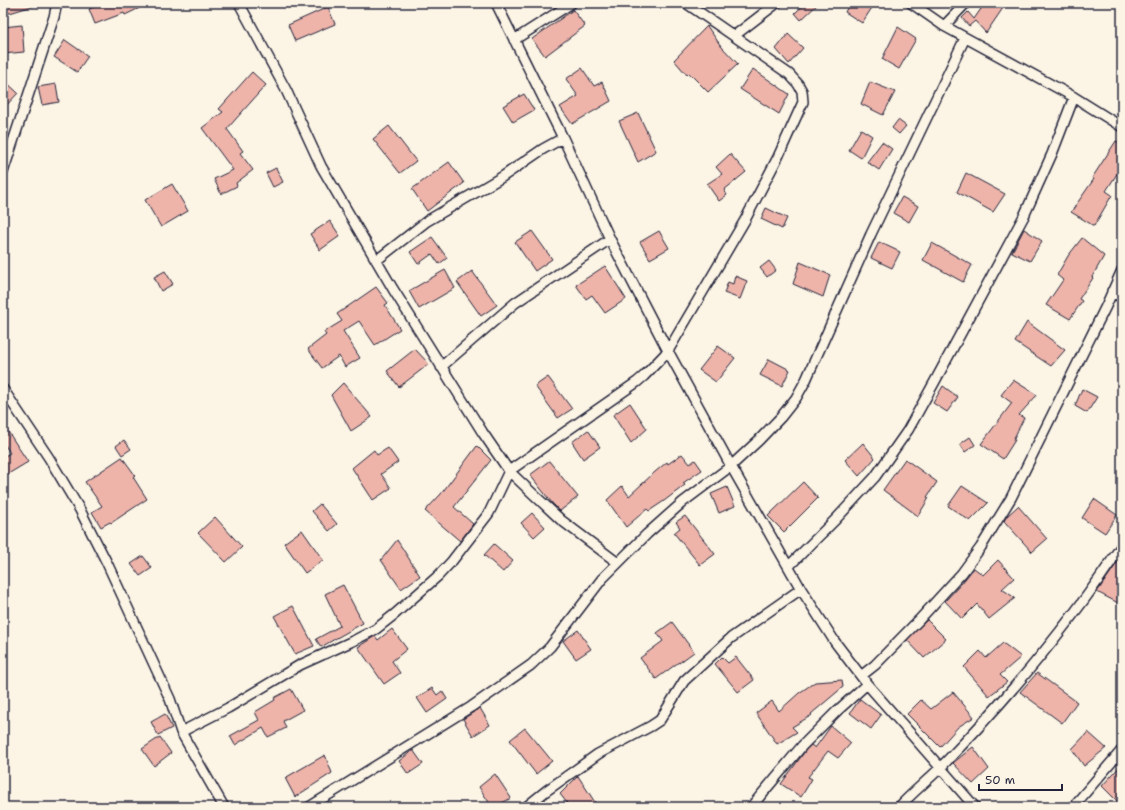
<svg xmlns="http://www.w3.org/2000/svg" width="1125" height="810" font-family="'Shantell Sans',sans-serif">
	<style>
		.building { fill: #eeb4aa; stroke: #22223b }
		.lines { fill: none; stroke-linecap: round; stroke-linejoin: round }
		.street-casing { stroke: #22223b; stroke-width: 12 }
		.street { stroke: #fcf5e5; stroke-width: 9 }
	</style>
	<rect width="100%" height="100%" fill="#fcf5e5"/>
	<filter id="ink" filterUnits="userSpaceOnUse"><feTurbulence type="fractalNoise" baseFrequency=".025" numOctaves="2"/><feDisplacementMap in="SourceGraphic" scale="8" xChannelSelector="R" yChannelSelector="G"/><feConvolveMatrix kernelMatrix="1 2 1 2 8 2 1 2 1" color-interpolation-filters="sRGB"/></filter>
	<g filter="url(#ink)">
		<path class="building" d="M3 3H36V5L3 15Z
			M105 3H150L125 15 124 13 95 24 89 9Z
			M806 3H819L801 20 795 13Z
			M850 3H875L862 23 845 12Z
			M985 3H996L1003 8 986 33 975 21 969 26 962 18 968 12 974 19Z
			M328 7 335 24 295 41 288 25Z
			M573 10 585 26 545 56 532 39Z
			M22 25 24 52 3 54V27Z
			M707 26 721 46 738 64 708 92 689 73 687 75 674 60Z
			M898 27 916 39 899 69 882 59Z
			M788 34 803 48 789 64 776 49Z
			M65 40 88 56 77 72 54 57Z
			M582 68 594 86 602 82 611 101 572 124 560 107 578 96 566 79Z
			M753 69 789 94 779 114 740 89Z
			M252 72 266 85 227 129 243 151 240 153 253 170 236 183 237 186 221 194 214 179 233 170 202 128 223 112 219 109Z
			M3 79 18 93 3 109Z
			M870 82 895 92 883 115 861 104Z
			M56 84 59 102 42 105 38 87Z
			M524 94 534 110 513 122 503 106Z
			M638 113 656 151 638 162 619 121Z
			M898 120 906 126 899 134 892 128Z
			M389 126 416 161 400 173 373 139Z
			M861 129 872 136 861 158 849 150Z
			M1116 141 1122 144V166L1106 191 1112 195 1094 226 1071 212 1094 179 1092 178Z
			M882 142 892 149 879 170 867 162Z
			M730 154 746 172 724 190 727 195 719 201 707 184 722 174 716 167Z
			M449 162 464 183 427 211 412 189Z
			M276 168 283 182 273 187 266 173Z
			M966 173 1005 194 993 212 957 192Z
			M172 184 188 211 161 227 145 200Z
			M902 197 918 206 909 222 893 213Z
			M766 208 787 218 782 229 761 219Z
			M330 221 340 236 320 250 310 234Z
			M1024 229 1042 241 1030 261 1012 252Z
			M532 231 552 259 535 271 515 242Z
			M659 231 669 248 650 259 640 242Z
			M432 237 447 258 439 264 432 254 418 264 410 252Z
			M1082 238 1104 256 1092 277 1093 278 1079 299 1082 301 1070 319 1046 305 1063 280 1057 275 1068 256Z
			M879 242 900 252 892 268 871 258Z
			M932 243 972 265 963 282 923 260Z
			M769 261 776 270 767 277 760 268Z
			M800 262 830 275 823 297 793 284Z
			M605 266 626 299 605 313 592 295 586 299 576 285Z
			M445 270 455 288 419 309 409 291Z
			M165 271 173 284 161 291 154 277Z
			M472 271 497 305 481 316 457 282Z
			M735 276 747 281 740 299 724 293 728 282 733 284Z
			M376 287 388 303 385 305 400 329 375 345 359 321 343 331 360 358 345 367 339 356 322 368 308 349 326 335 324 332 342 321 337 314Z
			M1027 322 1065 350 1051 366 1015 342Z
			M718 346 735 358 716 382 699 370Z
			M415 349 429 364 399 387 387 371Z
			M769 359 790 370 782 386 760 375Z
			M548 377 572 409 558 418 535 386Z
			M1013 380 1037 395 1019 415 1024 418 1013 440H1015L1003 459 981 444 1012 403 1001 395Z
			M343 383 372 417 351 431 331 395Z
			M943 386 958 397 947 412 933 403Z
			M1082 389 1097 397 1087 413 1075 406Z
			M630 403 647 429 631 443 613 415Z
			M3 424 28 462 3 477V457L10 453 3 442Z
			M588 430 600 447 583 459 572 442Z
			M970 437 975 445 965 452 960 444Z
			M124 440 131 449 122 455 116 446Z
			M863 443 875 458 859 476 845 460Z
			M477 446 491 460 454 507 473 524 460 541 425 511 441 494Z
			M388 448 398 462 381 474 391 488 373 500 352 468 374 450 377 455Z
			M682 454 690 464 695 460 702 470 683 483 685 485 664 501 649 511 647 509 626 527 607 500 622 486 629 496 655 472 667 462 668 464Z
			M122 457 135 475 133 477 147 499 111 523 110 522 101 527 92 512 102 506 85 482Z
			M905 459 937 482 927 497 929 498 918 516 883 490Z
			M549 461 578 497 560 511 552 503 530 475Z
			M803 482 818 498 784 532 768 516Z
			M962 486 988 503 970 521 948 506Z
			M727 487 735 506 719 513 711 494Z
			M1094 499 1117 515 1105 533 1082 518Z
			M320 504 337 524 329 531 312 511Z
			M1018 506 1047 539 1032 552 1004 521 1007 516Z
			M532 513 545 527 534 537 521 523Z
			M685 516 715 554 700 565 674 533 680 528 676 522Z
			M215 517 242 547 226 562 198 533Z
			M302 530 323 560 305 573 284 543Z
			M397 540 420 576 401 589 381 560Z
			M494 544 513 561 503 572 484 555Z
			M143 556 152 568 140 576 131 564Z
			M1122 556V605L1097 592Z
			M998 560 1014 578 1002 589 1015 598 989 619 977 604 962 619 945 601 961 584 974 568 983 575Z
			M343 585 363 623 321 647 316 639 340 626 325 594Z
			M293 606 314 646 295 654 274 616Z
			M927 620 946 639 924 658 907 640Z
			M672 622 694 652 679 663V662L656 679 640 658 663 641 657 633Z
			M392 629 407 649 392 661 400 673 384 684 358 647 375 636 378 640Z
			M578 630 591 649 576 659 563 641Z
			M1003 643 1021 657 1000 675 1007 682 989 696 964 667 980 651 986 658Z
			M722 657 728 663 736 657 754 680 738 692 715 664Z
			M1037 673 1077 702 1062 723 1020 692Z
			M842 680 843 687 811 714 812 715 792 727 797 732 777 744 756 713 772 701 779 711 799 693 815 682Z
			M432 688 437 695 442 691 447 699 427 713 417 698Z
			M291 689 303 710 283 721 286 728 268 737 263 728 235 745 230 736 259 720 255 712 275 700 274 698Z
			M953 692 974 717 958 727 940 747 907 714 921 700 931 709Z
			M860 699 881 715 871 729 850 713Z
			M480 708 490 725 473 736 463 719Z
			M165 714 172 728 158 735 151 722Z
			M831 726 851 743 838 758 828 751 808 777 812 779 801 797 781 784 806 750 811 745 815 748Z
			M525 728 552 761 536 774 510 740Z
			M1088 732 1106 748 1084 766 1072 749Z
			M160 737 171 753 154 766 142 749Z
			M973 747 989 769 973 784 953 763Z
			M413 750 423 764 408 774 399 761Z
			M325 755 332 773 295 797 285 778Z
			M1122 764V806L1102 786Z
			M495 774 511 798 495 807H492L479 787Z
			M578 776 598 807H570L560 794Z"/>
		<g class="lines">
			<defs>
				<path id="street" d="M239 3 286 90 321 166 393 289 483 433 509 471 530 491 561 520 618 563
					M496 3 563 138 610 239 668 351 731 466 801 589 835 642 867 684 975 807
					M911 3 944 26 1074 97 1122 127
					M944 26 966 3
					M734 36 777 3
					M514 40 572 3
					M3 172 54 17 57 3
					M377 260 427 221 502 177 543 149 563 138
					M1112 291 1122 298
					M441 367 515 303 610 239
					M3 389 49 458 80 510 107 563 170 699 181 732 224 807
					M789 566 836 519 875 477 908 430 934 383 1024 216 1052 154 1074 97
					M861 676 875 665 919 620 962 573 981 547 1011 498 1106 306 1122 270
					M181 732 228 708 300 665 355 640 376 629 395 614 438 576 452 561 489 513 509 471 637 382 644 376 668 351 745 220 778 157 803 102 802 91 798 84 789 74 686 3
					M309 807 471 707 531 665 550 647 602 579 647 534 683 502 731 466 759 440 781 417 796 398 806 380 871 234 965 38
					M526 807 546 791 598 754 651 726 660 720 684 681 731 638 801 589
					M751 807 802 746 837 711 867 684
					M899 807C912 793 927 781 941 767 1008 698 1070 625 1122 545
					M1073 807 1122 750"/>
			</defs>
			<use href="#street" class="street-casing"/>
			<use href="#street" class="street"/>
		</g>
	</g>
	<rect width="1125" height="810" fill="none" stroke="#fcf5e5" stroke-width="16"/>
	<rect x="8" y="8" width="1109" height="794" fill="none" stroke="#22223b" stroke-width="1.5" filter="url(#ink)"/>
	<path d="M979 784v6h83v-6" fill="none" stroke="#22223b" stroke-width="2"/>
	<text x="985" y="784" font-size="12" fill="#22223b" stroke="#fcf5e5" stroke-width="3" paint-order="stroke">50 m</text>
</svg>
